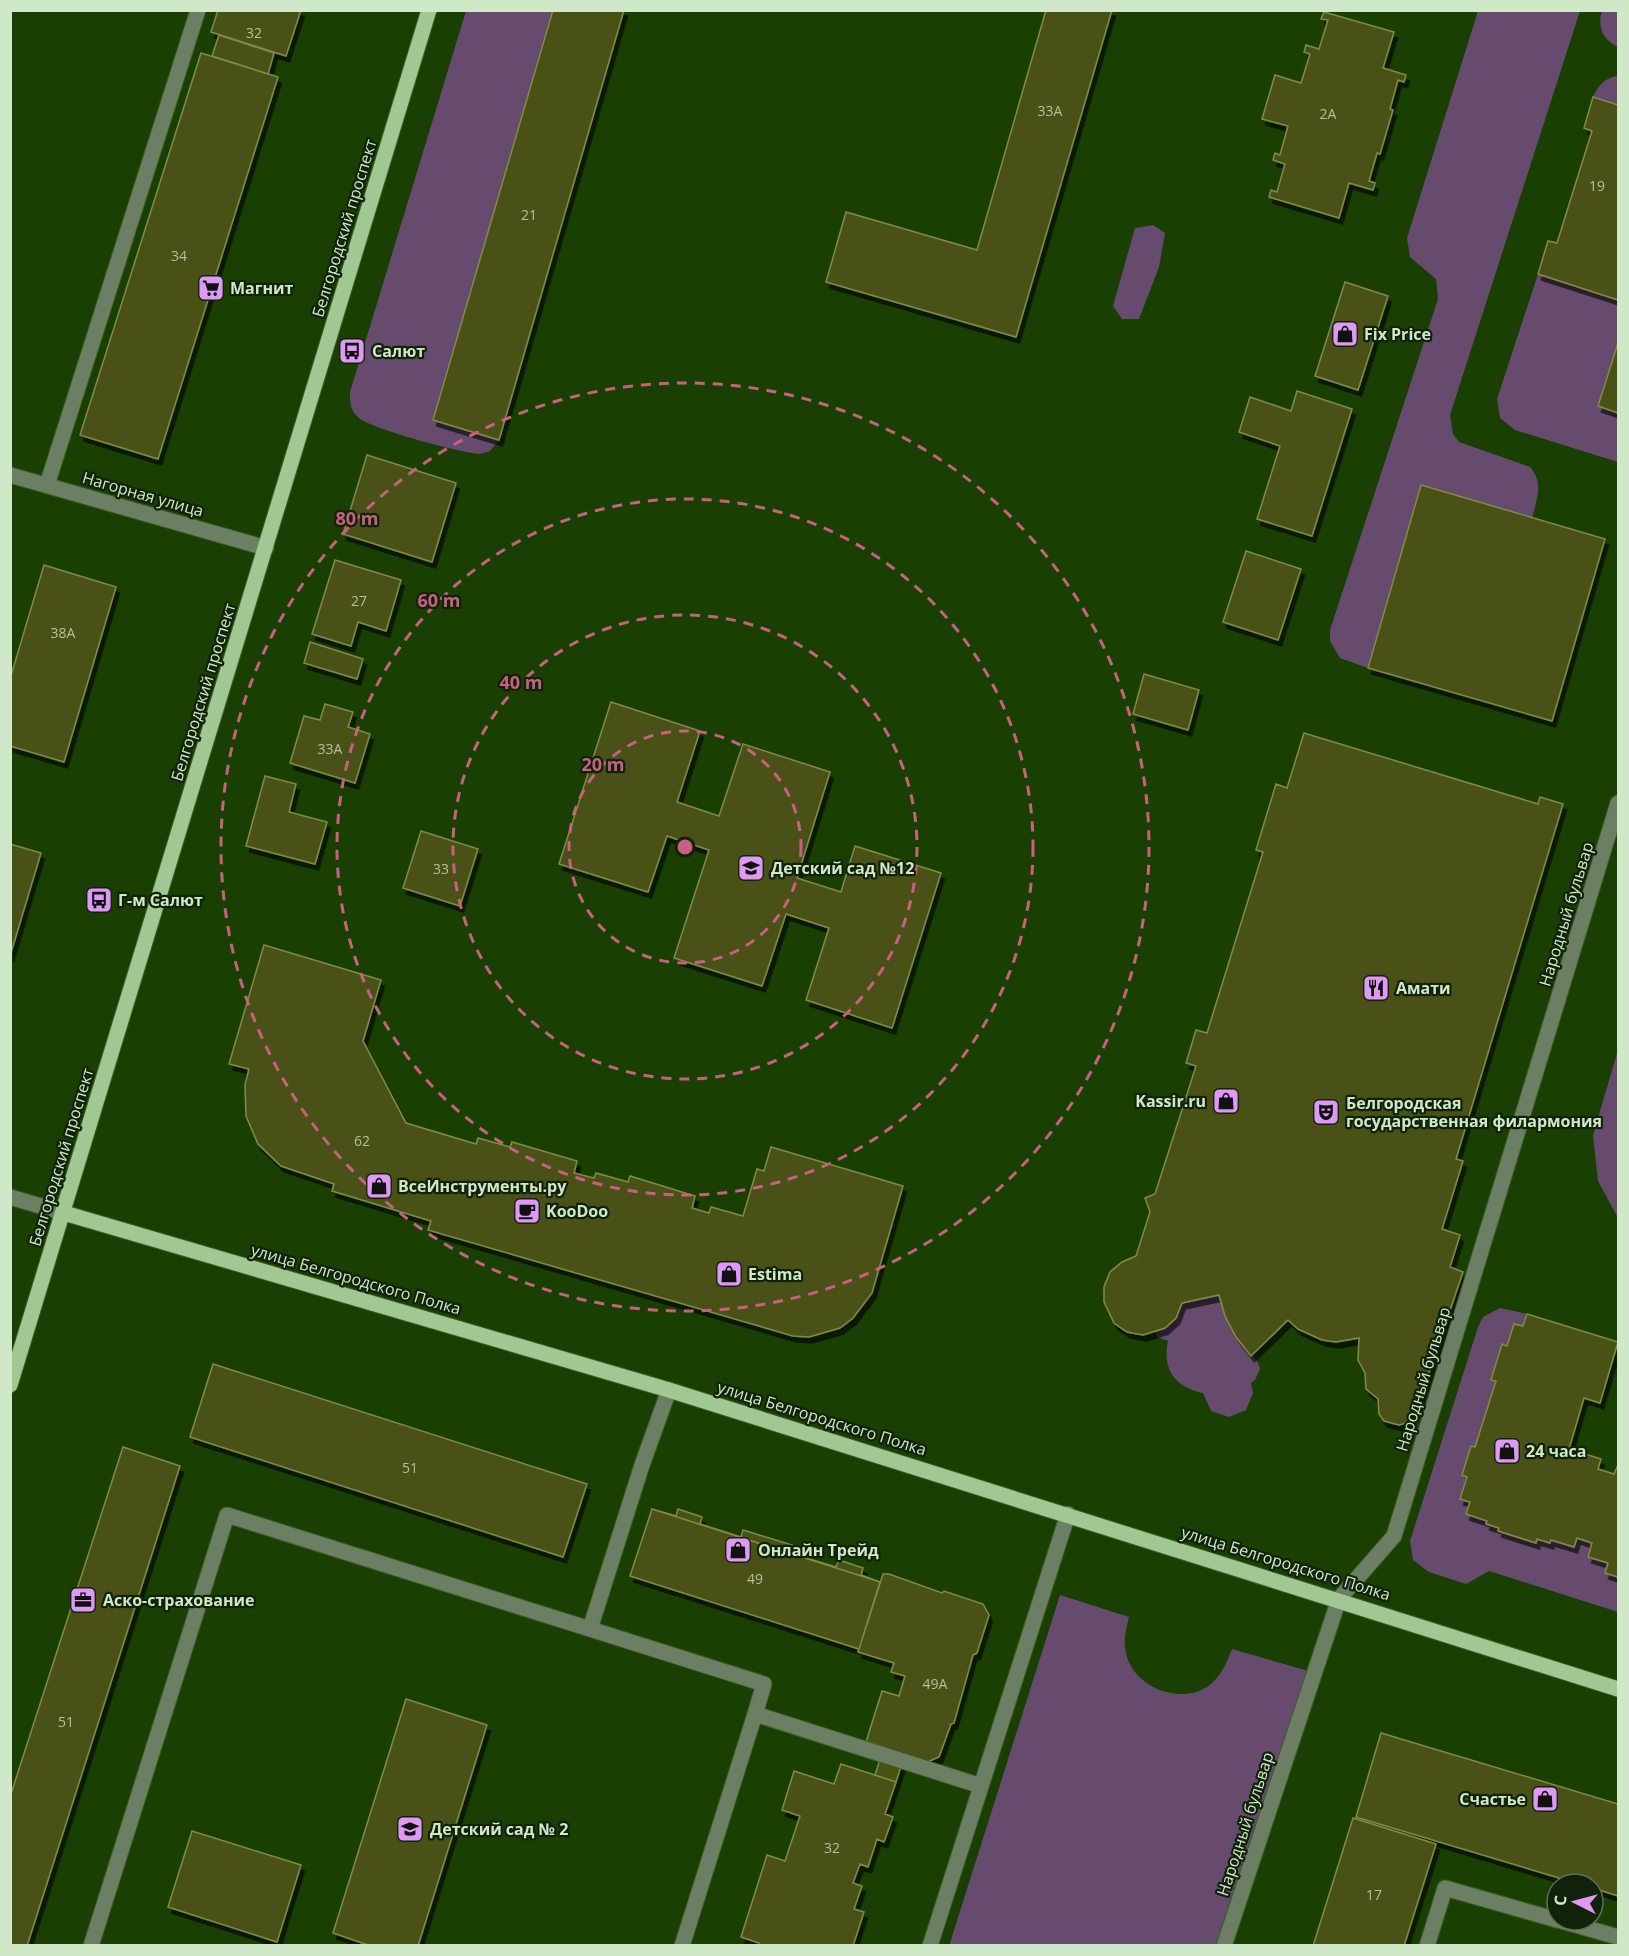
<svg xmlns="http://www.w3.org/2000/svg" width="1629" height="1956" font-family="'Open Sans',sans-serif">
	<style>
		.green { fill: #664b6f }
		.building { fill: #485119; stroke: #808c44; stroke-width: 1.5; filter: url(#shadow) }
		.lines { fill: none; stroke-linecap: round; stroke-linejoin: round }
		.minor-casing { stroke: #3a5e26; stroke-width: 17 }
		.major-casing { stroke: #3a5e26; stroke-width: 17 }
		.minor { stroke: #6c7f65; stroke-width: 15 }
		.major { stroke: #a1c793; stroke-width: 15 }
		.ring { fill: none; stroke: #c76081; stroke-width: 3; stroke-dasharray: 10 8 }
		.labels { text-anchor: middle; stroke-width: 4.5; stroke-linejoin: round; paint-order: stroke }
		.number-label { font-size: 14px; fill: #aec29c }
		.street-label { font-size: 16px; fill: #d0e7c8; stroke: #11220a }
		.poi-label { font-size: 16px; font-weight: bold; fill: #d0e7c8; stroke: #11220a; text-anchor: start }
		.centre { fill: #c76081; stroke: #11220a; stroke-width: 3 }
		.ring-label { font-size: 18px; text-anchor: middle; font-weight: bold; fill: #c76081; stroke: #11220a; stroke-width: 4.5; stroke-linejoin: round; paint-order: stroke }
	</style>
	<defs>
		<filter id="shadow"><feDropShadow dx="3.5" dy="6" stdDeviation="0" flood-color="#0009"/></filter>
	</defs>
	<rect width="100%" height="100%" fill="#194002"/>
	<path class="green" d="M466 11H553L433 420 499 440 490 451 480 454C461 453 372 429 359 418 350 411 350 402 350 392Z
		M1478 11H1580L1450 415 1453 434 1459 442 1530 467C1544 483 1537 498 1532 518L1421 485 1368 668 1340 658 1330 641V630L1438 299 1436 279 1410 257 1407 238Z
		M1602 11H1618V47C1603 40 1597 27 1602 11Z
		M1618 76V105L1593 97C1599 85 1604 78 1618 76Z
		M1153 225 1165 233 1159 267 1139 319H1122L1113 306 1135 228Z
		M1538 274 1618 300V343L1599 406 1618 413V462L1515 430 1500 418 1497 399Z
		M1618 1050V1218L1598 1181 1593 1135Z
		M1219 1295C1223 1310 1227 1323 1235 1335 1242 1347 1258 1356 1260 1369L1255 1380 1251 1383 1253 1393 1246 1410 1229 1417 1211 1411 1203 1393C1175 1387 1162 1370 1168 1341L1157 1337 1153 1326 1182 1303Z
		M1500 1308 1527 1314 1523 1326 1514 1324 1507 1346 1502 1345 1491 1379 1496 1381 1475 1447 1462 1475 1467 1477 1460 1499 1470 1502 1466 1514 1487 1521 1499 1528V1531L1535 1543 1537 1539 1550 1543 1551 1540 1574 1547 1577 1538 1592 1543 1588 1557 1608 1563 1605 1573 1618 1577V1612L1489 1571 1466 1584 1429 1572 1413 1560 1410 1541 1478 1327 1483 1317Z
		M1060 1595 1129 1617C1126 1629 1123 1640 1126 1653 1133 1688 1183 1707 1211 1684 1222 1674 1227 1662 1232 1649L1312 1672 1222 1945 949 1946Z"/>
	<path class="building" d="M218 10H301L286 56 211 32Z
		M553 10H624L499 440 433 420Z
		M1046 10H1112L1016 337 826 282 846 212 977 250Z
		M1324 12 1394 32 1383 68 1406 75 1404 82 1398 80 1390 109 1393 110 1380 154 1377 153 1369 181 1375 183 1373 190 1349 183 1339 218 1269 197 1271 190 1277 192 1285 164 1273 160 1275 153 1280 155 1288 126 1262 119 1275 75 1301 83 1310 54 1304 52 1306 45 1319 49 1328 20 1321 19Z
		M219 35 274 53 268 74 212 56Z
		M201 53 278 77 158 459 80 435Z
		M1593 97 1618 105V300L1538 274 1548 241 1557 243 1592 131 1584 128Z
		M1345 282 1388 296 1358 390 1315 376Z
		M1618 343V413L1598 406Z
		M1297 391 1352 409 1312 536 1257 519 1280 446 1239 432 1250 397 1291 411Z
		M367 455 456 483 432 562 343 534Z
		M1421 485 1605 539 1552 721 1368 668Z
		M1246 551 1301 569 1278 640 1223 622Z
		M335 560 401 580 386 631 358 622 351 646 312 634Z
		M44 565 116 587 64 762 10 746V679Z
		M310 642 363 659 357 679 304 663Z
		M1144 674 1199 690 1188 730 1133 714Z
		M611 702 700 731 677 802 719 816 743 744 830 772 797 878 841 892 855 846 941 873 892 1028 806 1000 829 928 786 914 762 986 674 958 709 850 667 836 648 892 559 864Z
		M325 704 353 712 348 727 370 734 355 783 290 763 304 716 320 720Z
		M1304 733 1538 804 1540 797 1563 804 1456 1159 1463 1161 1442 1229 1460 1235 1450 1267 1463 1272 1416 1411 1406 1423 1399 1425 1384 1421 1379 1414 1378 1399 1366 1389 1365 1373 1358 1360 1359 1338 1336 1342 1322 1340 1298 1329 1288 1320 1251 1356 1236 1337 1225 1316 1219 1295 1182 1303 1176 1318 1165 1328 1143 1335 1127 1332 1114 1323 1104 1302V1287L1110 1272 1122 1262 1136 1256 1150 1212 1145 1198 1155 1194 1196 1066 1186 1063 1196 1030 1207 1033 1263 852 1256 850 1276 784 1287 788Z
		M265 776 296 784 289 812 327 822 315 864 246 846Z
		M421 831 478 849 460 906 403 888Z
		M10 844 41 853 10 956Z
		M264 945 381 980 363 1041 406 1123 476 1144 478 1138 510 1147 512 1142 577 1161 574 1173 594 1178 596 1173 628 1182 630 1176 695 1196 692 1208 709 1213 711 1207 743 1216 757 1169 764 1171 771 1147 903 1186 872 1293 853 1318 840 1328 809 1337 793 1336 428 1230 431 1221 332 1191 334 1184 281 1166 258 1144 246 1116 245 1085 249 1069 229 1064Z
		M1527 1314 1618 1342 1600 1403 1584 1398 1569 1449 1601 1459 1598 1469 1614 1474 1618 1465V1577L1605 1573 1608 1563 1588 1557 1592 1543 1577 1538 1574 1547 1551 1540 1550 1543 1537 1539 1536 1543 1498 1531 1499 1528 1486 1524 1487 1521 1466 1514 1470 1502 1460 1499 1467 1477 1462 1475 1471 1446 1475 1447 1496 1381 1491 1380 1502 1344 1507 1346 1514 1324 1523 1326Z
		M213 1364 587 1484 563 1557 190 1437Z
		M123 1447 180 1466 27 1946H10V1797Z
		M652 1509 880 1582 859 1649 630 1576Z
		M652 1509 676 1516 678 1509 702 1517 700 1524 741 1537 743 1530 792 1545 790 1553 836 1567 839 1560 863 1568 861 1575 880 1582 859 1649 630 1576Z
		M883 1574H889L942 1593 944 1591 983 1604 989 1615 977 1653 973 1655 954 1723 951 1724 939 1757 925 1763 904 1757 896 1782 875 1775 884 1747 866 1742 882 1691 899 1696 905 1676 891 1672 894 1663 858 1652Z
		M406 1699 487 1725 418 1946H371L333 1933Z
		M1381 1733 1618 1804V1896L1593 1888V1884H1579L1356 1817Z
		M841 1764 896 1782 885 1814 893 1817 884 1842 877 1839 868 1867 860 1864 853 1883 862 1886 854 1909 864 1912 853 1946H758L759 1943 741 1937 767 1855 785 1861 800 1816 782 1810 794 1771 834 1784Z
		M1353 1818 1436 1844 1404 1946H1313Z
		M192 1831 301 1865 277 1942 168 1907Z"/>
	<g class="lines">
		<defs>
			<path id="minor" d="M10 475 266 548
				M47 485 198 10
				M10 1197 64 1213
				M590 1629 764 1684 755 1714
				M1558 1920 1618 1937
				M91 1946 227 1515 590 1629 642 1465 669 1390
				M682 1946 755 1714 981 1786
				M930 1946 1068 1514
				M1224 1946 1339 1599 1394 1536 1618 803
				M1427 1946 1445 1888 1557 1920"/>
			<path id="major" d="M64 1213 669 1390 1618 1689
				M10 1385 429 10"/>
		</defs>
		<use href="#minor" class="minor-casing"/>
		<use href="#major" class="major-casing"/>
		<use href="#minor" class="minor"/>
		<use href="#major" class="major"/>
	</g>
	<g class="ring">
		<circle cx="685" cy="847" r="116"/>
		<circle cx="685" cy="847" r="232"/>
		<circle cx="685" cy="847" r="348"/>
		<circle cx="685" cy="847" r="464"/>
	</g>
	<defs>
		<symbol id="supermarket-square" viewBox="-11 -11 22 22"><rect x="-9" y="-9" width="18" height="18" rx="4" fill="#dd99f4" stroke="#11220a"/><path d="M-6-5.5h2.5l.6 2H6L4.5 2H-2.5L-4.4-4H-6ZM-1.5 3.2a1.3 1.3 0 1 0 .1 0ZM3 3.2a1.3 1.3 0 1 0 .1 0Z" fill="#111"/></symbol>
		<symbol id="shop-square" viewBox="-11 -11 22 22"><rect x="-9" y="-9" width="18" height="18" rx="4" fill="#dd99f4" stroke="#11220a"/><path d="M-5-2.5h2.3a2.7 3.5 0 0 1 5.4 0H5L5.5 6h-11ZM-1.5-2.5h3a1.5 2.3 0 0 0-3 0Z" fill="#111"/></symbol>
		<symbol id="bus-square" viewBox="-11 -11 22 22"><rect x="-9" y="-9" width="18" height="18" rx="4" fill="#dd99f4" stroke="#11220a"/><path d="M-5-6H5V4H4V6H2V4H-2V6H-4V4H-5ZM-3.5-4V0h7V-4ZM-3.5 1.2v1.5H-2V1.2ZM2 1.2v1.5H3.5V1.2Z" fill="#111"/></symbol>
		<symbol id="school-square" viewBox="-11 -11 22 22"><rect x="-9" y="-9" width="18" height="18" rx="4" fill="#dd99f4" stroke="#11220a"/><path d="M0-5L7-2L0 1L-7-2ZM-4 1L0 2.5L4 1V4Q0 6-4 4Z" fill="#111"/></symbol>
		<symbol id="restaurant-square" viewBox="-11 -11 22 22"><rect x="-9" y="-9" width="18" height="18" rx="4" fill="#dd99f4" stroke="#11220a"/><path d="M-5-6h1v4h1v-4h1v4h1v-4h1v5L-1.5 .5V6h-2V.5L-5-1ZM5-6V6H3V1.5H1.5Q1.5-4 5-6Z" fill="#111"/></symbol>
		<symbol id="theatre-square" viewBox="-11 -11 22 22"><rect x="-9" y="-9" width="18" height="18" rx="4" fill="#dd99f4" stroke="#11220a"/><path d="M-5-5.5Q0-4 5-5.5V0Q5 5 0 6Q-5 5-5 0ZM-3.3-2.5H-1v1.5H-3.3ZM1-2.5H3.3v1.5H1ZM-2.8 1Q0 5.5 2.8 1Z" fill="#111"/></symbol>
		<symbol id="cafe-square" viewBox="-11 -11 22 22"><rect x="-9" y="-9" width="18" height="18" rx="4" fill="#dd99f4" stroke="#11220a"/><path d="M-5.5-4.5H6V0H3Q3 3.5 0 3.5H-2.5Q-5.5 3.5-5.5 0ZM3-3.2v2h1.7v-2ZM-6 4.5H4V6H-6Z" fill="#111"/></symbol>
		<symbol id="office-square" viewBox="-11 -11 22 22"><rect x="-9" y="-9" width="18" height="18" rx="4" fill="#dd99f4" stroke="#11220a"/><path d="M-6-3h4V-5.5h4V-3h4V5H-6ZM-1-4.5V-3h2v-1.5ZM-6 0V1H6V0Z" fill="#111"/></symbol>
	</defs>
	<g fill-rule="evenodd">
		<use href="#supermarket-square" x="196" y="273" width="30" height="30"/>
		<use href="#shop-square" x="1330" y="319" width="30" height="30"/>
		<use href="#bus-square" x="337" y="336" width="30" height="30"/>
		<use href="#school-square" x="736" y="853" width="30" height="30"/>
		<use href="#bus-square" x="84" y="885" width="30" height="30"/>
		<use href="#restaurant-square" x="1361" y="973" width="30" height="30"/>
		<use href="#shop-square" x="1211" y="1086" width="30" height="30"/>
		<use href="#theatre-square" x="1311" y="1097" width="30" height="30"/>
		<use href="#shop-square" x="364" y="1171" width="30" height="30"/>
		<use href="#cafe-square" x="512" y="1196" width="30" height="30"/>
		<use href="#shop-square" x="714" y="1259" width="30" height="30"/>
		<use href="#shop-square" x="1492" y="1436" width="30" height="30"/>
		<use href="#shop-square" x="723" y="1535" width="30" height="30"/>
		<use href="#office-square" x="68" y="1585" width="30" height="30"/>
		<use href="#shop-square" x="1530" y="1784" width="30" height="30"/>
		<use href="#school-square" x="395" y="1814" width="30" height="30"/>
	</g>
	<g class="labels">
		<g class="number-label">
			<text x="254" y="38">32</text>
			<text x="1050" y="116">33А</text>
			<text x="1328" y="119">2А</text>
			<text x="1597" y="191">19</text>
			<text x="529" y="220">21</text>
			<text x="179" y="261">34</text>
			<text x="359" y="606">27</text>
			<text x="63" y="638">38А</text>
			<text x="330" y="754">33А</text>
			<text x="441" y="874">33</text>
			<text x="362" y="1146">62</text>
			<text x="410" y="1473">51</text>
			<text x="755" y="1584">49</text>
			<text x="935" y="1689">49А</text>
			<text x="66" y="1727">51</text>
			<text x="832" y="1853">32</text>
			<text x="1374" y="1900">17</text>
		</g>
		<g class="street-label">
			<text transform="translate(344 228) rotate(-73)" y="6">Белгородский проспект</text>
			<text transform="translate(143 494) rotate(16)" y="6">Нагорная улица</text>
			<text transform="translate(203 692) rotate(-73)" y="6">Белгородский проспект</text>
			<text transform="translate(1566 914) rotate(-73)" y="6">Народный бульвар</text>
			<text transform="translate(61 1157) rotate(-73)" y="6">Белгородский проспект</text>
			<text transform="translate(356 1279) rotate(16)" y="6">улица Белгородского Полка</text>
			<text transform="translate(1423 1379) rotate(-73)" y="6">Народный бульвар</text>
			<text transform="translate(822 1418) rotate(17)" y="6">улица Белгородского Полка</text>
			<text transform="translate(1286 1563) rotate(17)" y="6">улица Белгородского Полка</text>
			<text transform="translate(1245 1824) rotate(-72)" y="6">Народный бульвар</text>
		</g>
		<g class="poi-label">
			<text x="230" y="294">Магнит</text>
			<text x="1364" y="340">Fix Price</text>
			<text x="372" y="357">Салют</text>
			<text x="771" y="874">Детский сад №12</text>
			<text x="118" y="906">Г-м Салют</text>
			<text x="1396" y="994">Амати</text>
			<text x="1206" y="1107" text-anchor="end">Kassir.ru</text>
			<text x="1346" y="1109">Белгородская<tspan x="1346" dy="18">государственная филармония</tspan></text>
			<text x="398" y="1192">ВсеИнструменты.ру</text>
			<text x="546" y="1217">KooDoo</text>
			<text x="748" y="1280">Estima</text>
			<text x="1526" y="1457">24 часа</text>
			<text x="758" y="1556">Онлайн Трейд</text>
			<text x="103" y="1606">Аско-страхование</text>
			<text x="1526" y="1805" text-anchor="end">Счастье</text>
			<text x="430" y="1835">Детский сад № 2</text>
		</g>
	</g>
	<circle cx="685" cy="847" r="9" class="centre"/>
	<g class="ring-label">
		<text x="357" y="525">80 m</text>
		<text x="439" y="607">60 m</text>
		<text x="521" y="689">40 m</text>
		<text x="603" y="771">20 m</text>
	</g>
	<rect width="1629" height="1956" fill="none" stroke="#d0e7c8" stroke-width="24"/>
	<g transform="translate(1575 1902) rotate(276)"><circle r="28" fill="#11220a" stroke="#5d7156" stroke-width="1.5"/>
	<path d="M0-4.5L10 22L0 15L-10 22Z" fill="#dd99f4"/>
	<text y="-9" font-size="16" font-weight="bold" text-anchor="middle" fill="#d0e7c8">С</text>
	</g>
</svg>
